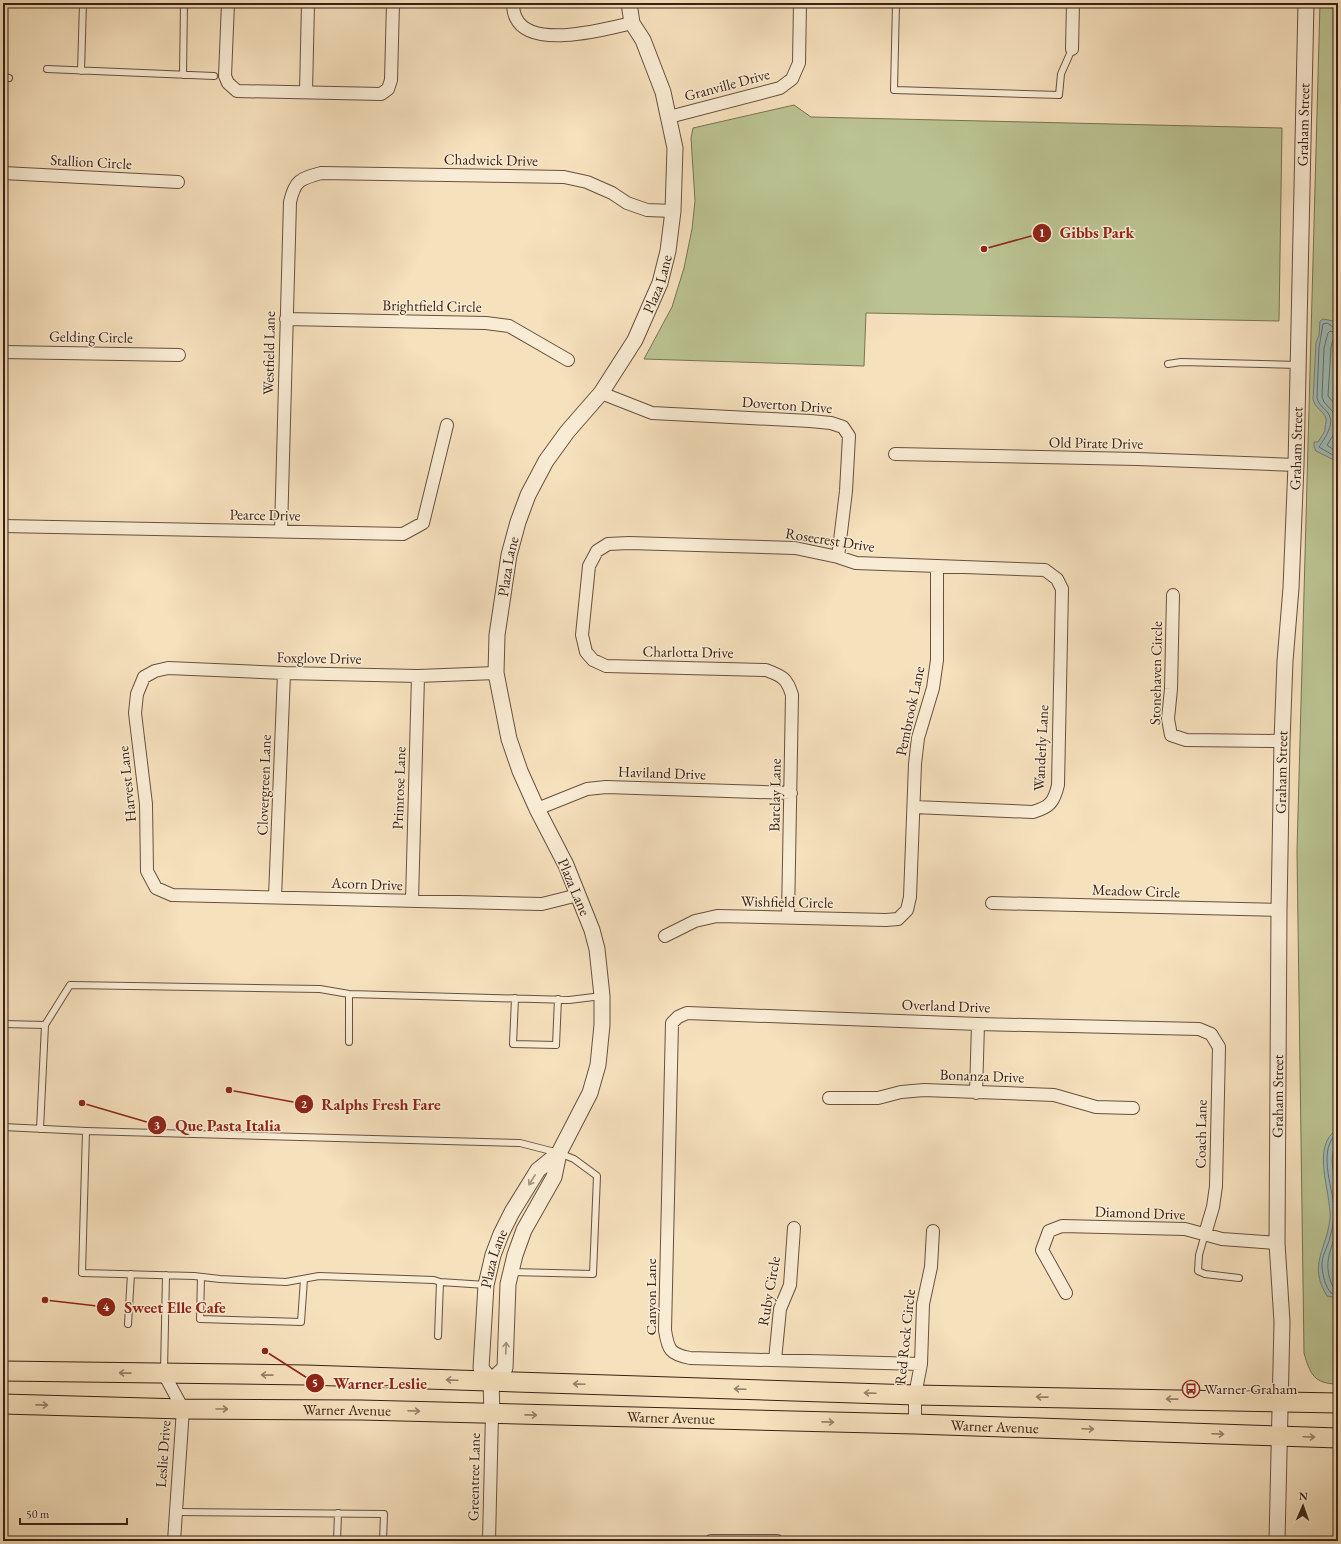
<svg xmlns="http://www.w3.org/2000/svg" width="1341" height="1544" font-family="'EB Garamond',serif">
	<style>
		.green { fill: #bbc392; stroke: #7a7254 }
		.water { fill: #9ebcb7; stroke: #767e77 }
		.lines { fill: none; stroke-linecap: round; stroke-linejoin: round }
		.shore { stroke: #6c6e66; stroke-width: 1 }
		.service-casing { stroke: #685040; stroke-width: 8 }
		.minor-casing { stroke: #685040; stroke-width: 14 }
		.tertiary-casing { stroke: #685040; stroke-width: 17 }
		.primary-casing { stroke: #392016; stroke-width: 21 }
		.service { stroke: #f9ecd4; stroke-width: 6 }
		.minor { stroke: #f9ecd4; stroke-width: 12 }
		.tertiary { stroke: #f9ecd4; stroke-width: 15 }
		.primary { stroke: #f6e1bd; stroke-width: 19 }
		.oneway { stroke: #a3907e }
		.oneway2 { stroke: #98806a }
		.labels { text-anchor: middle; stroke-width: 3; stroke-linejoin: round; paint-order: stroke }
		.street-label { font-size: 15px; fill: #392016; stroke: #f9ecd4 }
		.poi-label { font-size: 15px; fill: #392016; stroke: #f9ecd4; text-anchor: start }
		.leader { fill: none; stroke: #8f2418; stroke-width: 1.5 }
		.callout-dot { fill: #8f2418; stroke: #f9ecd4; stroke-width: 1.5 }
		.mark-label { font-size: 12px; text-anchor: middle; font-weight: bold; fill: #fff }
		.callout-label { font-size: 16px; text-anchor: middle; font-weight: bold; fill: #8f2418; stroke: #f9ecd4; stroke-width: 3; stroke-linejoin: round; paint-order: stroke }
	</style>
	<rect width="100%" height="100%" fill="#f6e1bd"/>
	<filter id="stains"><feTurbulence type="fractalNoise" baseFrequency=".005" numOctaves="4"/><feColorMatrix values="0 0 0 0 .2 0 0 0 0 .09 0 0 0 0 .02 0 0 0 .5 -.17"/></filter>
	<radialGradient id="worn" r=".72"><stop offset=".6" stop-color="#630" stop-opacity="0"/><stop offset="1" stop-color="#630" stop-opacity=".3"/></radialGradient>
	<path class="green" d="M1320 3H1338V1384C1314 1384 1310 1374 1304 1353L1297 851Z
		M794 105 811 117 1282 128 1279 321 866 313 864 366 644 359 672 307 684 268 692 229 695 201 691 138 693 128Z"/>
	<path class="water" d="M1323 319 1333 321 1338 327V462L1316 451 1314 447V442H1318L1325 431C1324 426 1327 423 1326 418 1323 411 1315 408 1313 399L1316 343 1319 335 1320 321Z
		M1338 1129V1298L1327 1296C1307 1264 1328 1248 1330 1217 1331 1191 1310 1145 1338 1129Z"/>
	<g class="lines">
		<path class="shore" d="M1338 328H1335L1327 323 1323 324 1319 348 1317 398C1319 405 1324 408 1328 413 1336 424 1324 439 1319 447L1338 458
			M1338 333 1330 331 1328 333 1324 348 1322 397 1324 402 1333 412 1335 420 1334 434 1327 445 1338 453
			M1338 339 1333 340 1331 347 1328 396 1338 408
			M1338 1133C1317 1147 1332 1186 1334 1207 1334 1217 1333 1228 1330 1237 1328 1247 1321 1256 1322 1267 1323 1276 1325 1286 1331 1293L1338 1295
			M1338 1140C1326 1156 1336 1181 1338 1200
			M1338 1224C1333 1249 1321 1261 1333 1287L1338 1289"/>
		<defs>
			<path id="service" d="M896 3 894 90 1059 95 1061 74 1072 49
				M47 69 214 76
				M81 71 83 3
				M183 75 184 3
				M3 77 9 78
				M1168 364 1181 362 1298 365
				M515 998 513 1044 556 1045 558 999
				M3 1024 45 1025
				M349 1042V994
				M3 1127 86 1131 520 1143 559 1153 574 1159 597 1176 593 1274 511 1272
				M40 1129 45 1025 70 985 320 989 349 994 569 1000 602 996
				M86 1131 82 1273 194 1276 220 1279 286 1282 319 1276 434 1280 440 1282 486 1285
				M1205 1234 1199 1255 1198 1271 1205 1274 1239 1278
				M201 1277 200 1319 301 1322 304 1279
				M128 1324 131 1274
				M438 1336 440 1282
				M164 1371 166 1275
				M175 1512 384 1514 383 1541
				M337 1541 338 1513"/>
			<path id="minor" d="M228 3 225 76 228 83 237 91 381 94 388 89 391 80 393 3
				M513 3C513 8 514 14 516 18 531 50 606 29 632 23
				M1072 49 1073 3
				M306 92 308 3
				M669 117 780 88 792 79 799 63 800 3
				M3 173 178 182
				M286 319 486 323 509 326 568 360
				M3 352 179 355
				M601 393 652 413 810 421 831 423 843 427 849 436 846 491 838 557
				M895 454 1137 459 1296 465
				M3 526 403 534 423 523 447 425
				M281 531 290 202C295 180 300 179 321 173L564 177 587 182 612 193 627 203 647 210 673 211
				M1173 595 1171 689 1168 719 1171 735 1186 740 1282 741
				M496 673 418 676 284 673 168 668 155 671 144 677 137 694 135 713 146 804 147 871 156 888 172 895 542 904 578 895
				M537 809 587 789 606 787 791 793
				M275 897 284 673
				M412 901 418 676
				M992 903 1279 910
				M788 917 792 695C787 678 782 676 766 670L606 666 593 660 586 652 582 635 589 566 597 551 608 544 629 543 795 548 838 557 856 563 1045 570 1057 579 1062 589 1058 785C1054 802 1050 807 1033 812L914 807
				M665 936 695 921 717 916 886 920 898 919 907 910 910 897 915 764 918 738 933 688 937 660V566
				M976 1093 978 1024
				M829 1098H878L901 1092 924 1090 1054 1095 1096 1107 1133 1108
				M1066 1293 1042 1250 1049 1231 1062 1226 1185 1229 1222 1239 1277 1243
				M775 1360 780 1309 790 1285 794 1228
				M921 1364 690 1358C670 1354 668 1350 665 1330L672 1023 678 1017 687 1013 978 1024 1199 1029 1211 1034 1219 1047 1216 1186 1213 1207 1205 1234
				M164 1374 183 1409 174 1541
				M915 1424V1395L921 1364 923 1304 931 1267 933 1231
				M489 1541 492 1414
				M711 1541H777"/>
			<g id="tertiary">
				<path id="s1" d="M491 1381 505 1368 508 1284 515 1255 524 1230 554 1177 559 1153 590 1093 598 1065 602 1025V996L597 949 592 930 566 865 537 809 520 771 509 739 496 673 497 635 509 555 518 522 528 495 546 461 567 432 601 393 635 340 660 283 668 251 673 211 675 148 663 92 643 40 632 23 629 3"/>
				<path id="s2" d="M492 1414 491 1381 481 1368 486 1285 493 1255 501 1234 512 1212 538 1170 559 1153"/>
				<path id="s3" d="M1277 1541 1282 1322 1277 1243 1279 910 1282 741 1285 661 1291 588 1296 465 1306 3"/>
			</g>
			<g id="primary">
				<path d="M3 1371 306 1375 915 1395 1338 1403"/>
				<path id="s4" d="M3 1404 183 1409 361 1410 915 1424 1338 1438"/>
			</g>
		</defs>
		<use href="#service" class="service-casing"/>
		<use href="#minor" class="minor-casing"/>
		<use href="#tertiary" class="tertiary-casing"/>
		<use href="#primary" class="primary-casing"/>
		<use href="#service" class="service"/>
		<use href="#minor" class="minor"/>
		<use href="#tertiary" class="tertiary"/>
		<use href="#primary" class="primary"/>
	</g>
	<defs><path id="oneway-shaft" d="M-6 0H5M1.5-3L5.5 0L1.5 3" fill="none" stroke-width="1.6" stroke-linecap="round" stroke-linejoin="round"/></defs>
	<g class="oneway">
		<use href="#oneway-shaft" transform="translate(532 1180) rotate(122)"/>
		<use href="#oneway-shaft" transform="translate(506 1348) rotate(-88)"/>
	</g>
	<g class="oneway2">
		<use href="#oneway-shaft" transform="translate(125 1373) rotate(-179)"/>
		<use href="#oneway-shaft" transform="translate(267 1375) rotate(-179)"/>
		<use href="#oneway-shaft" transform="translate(452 1380) rotate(-178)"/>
		<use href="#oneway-shaft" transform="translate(579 1384) rotate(-178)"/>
		<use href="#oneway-shaft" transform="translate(740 1389) rotate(-178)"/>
		<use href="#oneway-shaft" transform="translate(870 1393) rotate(-178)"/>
		<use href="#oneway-shaft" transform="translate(1042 1397) rotate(-179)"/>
		<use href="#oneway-shaft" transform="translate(1172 1399) rotate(-179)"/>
		<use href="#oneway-shaft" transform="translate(42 1405) rotate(1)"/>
		<use href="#oneway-shaft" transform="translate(222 1409)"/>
		<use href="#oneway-shaft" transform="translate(414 1411) rotate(2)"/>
		<use href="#oneway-shaft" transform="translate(531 1415) rotate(1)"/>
		<use href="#oneway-shaft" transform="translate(828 1422) rotate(1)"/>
		<use href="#oneway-shaft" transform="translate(1088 1429) rotate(2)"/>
		<use href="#oneway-shaft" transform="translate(1218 1434) rotate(2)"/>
		<use href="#oneway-shaft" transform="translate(1309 1437) rotate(2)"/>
	</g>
	<defs>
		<symbol id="bus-ring" viewBox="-11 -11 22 22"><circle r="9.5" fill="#f9ecd4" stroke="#8f2418" stroke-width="1.5"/><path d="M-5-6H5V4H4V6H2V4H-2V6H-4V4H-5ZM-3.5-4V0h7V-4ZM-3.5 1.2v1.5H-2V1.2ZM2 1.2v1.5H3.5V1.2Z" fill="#8f2418"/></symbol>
	</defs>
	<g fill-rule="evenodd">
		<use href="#bus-ring" x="1181" y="1379" width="20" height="20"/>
	</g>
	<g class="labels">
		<g class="street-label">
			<text transform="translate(727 85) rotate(-15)" y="5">Granville Drive</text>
			<text dy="5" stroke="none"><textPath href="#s3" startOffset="1417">Graham Street</textPath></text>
			<text transform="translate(491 160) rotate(1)" y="5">Chadwick Drive</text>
			<text transform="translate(91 162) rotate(3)" y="5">Stallion Circle</text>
			<text dy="5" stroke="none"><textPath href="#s1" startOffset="1185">Plaza Lane</textPath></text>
			<text transform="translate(432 306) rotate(1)" y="5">Brightfield Circle</text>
			<text transform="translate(91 337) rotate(1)" y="5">Gelding Circle</text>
			<text transform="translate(269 353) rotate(-89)" y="5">Westfield Lane</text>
			<text transform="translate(787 405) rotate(4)" y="5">Doverton Drive</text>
			<text transform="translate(1096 443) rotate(1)" y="5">Old Pirate Drive</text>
			<text dy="5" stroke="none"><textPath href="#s3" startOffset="1093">Graham Street</textPath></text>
			<text transform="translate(265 515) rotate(1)" y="5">Pearce Drive</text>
			<text transform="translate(830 540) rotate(9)" y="5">Rosecrest Drive</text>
			<text dy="5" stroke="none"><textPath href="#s1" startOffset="861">Plaza Lane</textPath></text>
			<text transform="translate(688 652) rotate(1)" y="5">Charlotta Drive</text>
			<text transform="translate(319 658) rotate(1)" y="5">Foxglove Drive</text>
			<text transform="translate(1156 673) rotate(-89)" y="5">Stonehaven Circle</text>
			<text transform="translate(910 711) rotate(-78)" y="5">Pembrook Lane</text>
			<text transform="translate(1041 748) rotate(-87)" y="5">Wanderly Lane</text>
			<text dy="5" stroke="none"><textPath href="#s3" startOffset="769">Graham Street</textPath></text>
			<text transform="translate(662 773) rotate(2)" y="5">Haviland Drive</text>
			<text transform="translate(127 784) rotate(-96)" y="5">Harvest Lane</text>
			<text transform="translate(264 785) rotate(-88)" y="5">Clovergreen Lane</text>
			<text transform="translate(399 788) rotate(-88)" y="5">Primrose Lane</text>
			<text transform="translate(775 795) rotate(-89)" y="5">Barclay Lane</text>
			<text transform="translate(367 884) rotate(2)" y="5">Acorn Drive</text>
			<text transform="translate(574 887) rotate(67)" y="5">Plaza Lane</text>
			<text transform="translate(1136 891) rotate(2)" y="5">Meadow Circle</text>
			<text transform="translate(787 902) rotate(1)" y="5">Wishfield Circle</text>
			<text transform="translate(946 1006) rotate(2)" y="5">Overland Drive</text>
			<text transform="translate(982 1076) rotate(2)" y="5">Bonanza Drive</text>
			<text dy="5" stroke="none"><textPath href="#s3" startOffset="445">Graham Street</textPath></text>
			<text transform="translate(1201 1134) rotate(-89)" y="5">Coach Lane</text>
			<text transform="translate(1140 1213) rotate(2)" y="5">Diamond Drive</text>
			<text dy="5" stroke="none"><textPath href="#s2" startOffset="160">Plaza Lane</textPath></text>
			<text transform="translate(769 1291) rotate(-80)" y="5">Ruby Circle</text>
			<text transform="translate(651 1297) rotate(-90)" y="5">Canyon Lane</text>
			<text transform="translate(905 1337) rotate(-84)" y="5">Red Rock Circle</text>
			<text dy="5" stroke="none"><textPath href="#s4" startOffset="344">Warner Avenue</textPath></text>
			<text dy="5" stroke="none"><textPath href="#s4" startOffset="668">Warner Avenue</textPath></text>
			<text dy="5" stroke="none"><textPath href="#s4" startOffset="992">Warner Avenue</textPath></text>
			<text transform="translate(163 1454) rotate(-86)" y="5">Leslie Drive</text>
			<text transform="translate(474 1477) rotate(-89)" y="5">Greentree Lane</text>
		</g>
		<g class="poi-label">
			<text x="1204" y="1394">Warner-Graham</text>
		</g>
	</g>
	<path class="leader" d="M984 249L1042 233M229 1090L304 1104M82 1103L157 1125M45 1300L106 1307M265 1351L315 1383"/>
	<g class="callout-dot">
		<circle cx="984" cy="249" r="4"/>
		<circle cx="229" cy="1090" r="4"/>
		<circle cx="82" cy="1103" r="4"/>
		<circle cx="45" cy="1300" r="4"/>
		<circle cx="265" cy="1351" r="4"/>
		<circle cx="1042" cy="233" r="10"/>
		<circle cx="304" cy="1104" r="10"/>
		<circle cx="157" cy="1125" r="10"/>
		<circle cx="106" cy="1307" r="10"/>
		<circle cx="315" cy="1383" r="10"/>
	</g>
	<g class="mark-label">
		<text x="1042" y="237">1</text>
		<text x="304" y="1108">2</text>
		<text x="157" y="1129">3</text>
		<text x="106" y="1311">4</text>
		<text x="315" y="1387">5</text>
	</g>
	<g class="callout-label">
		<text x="1097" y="238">Gibbs Park</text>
		<text x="381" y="1110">Ralphs Fresh Fare</text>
		<text x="228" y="1131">Que Pasta Italia</text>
		<text x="175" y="1313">Sweet Elle Cafe</text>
		<text x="380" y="1389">Warner-Leslie</text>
	</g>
	<rect width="1341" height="1544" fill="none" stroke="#f6e1bd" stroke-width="16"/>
	<rect x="4" y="4" width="1333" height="1536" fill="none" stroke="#392016" stroke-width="2"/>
	<rect x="8" y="8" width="1325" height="1528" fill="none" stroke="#392016"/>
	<g transform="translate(1303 1506) rotate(2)" stroke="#f9ecd4" stroke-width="3" paint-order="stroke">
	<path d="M0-3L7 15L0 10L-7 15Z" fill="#392016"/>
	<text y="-6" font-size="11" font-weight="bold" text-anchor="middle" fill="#392016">N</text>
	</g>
	<path d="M20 1518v6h107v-6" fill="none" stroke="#392016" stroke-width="2"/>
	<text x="26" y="1518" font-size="12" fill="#392016" stroke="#f9ecd4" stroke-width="3" paint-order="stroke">50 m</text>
	<rect width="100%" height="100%" filter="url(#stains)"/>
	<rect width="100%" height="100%" fill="url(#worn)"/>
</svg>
